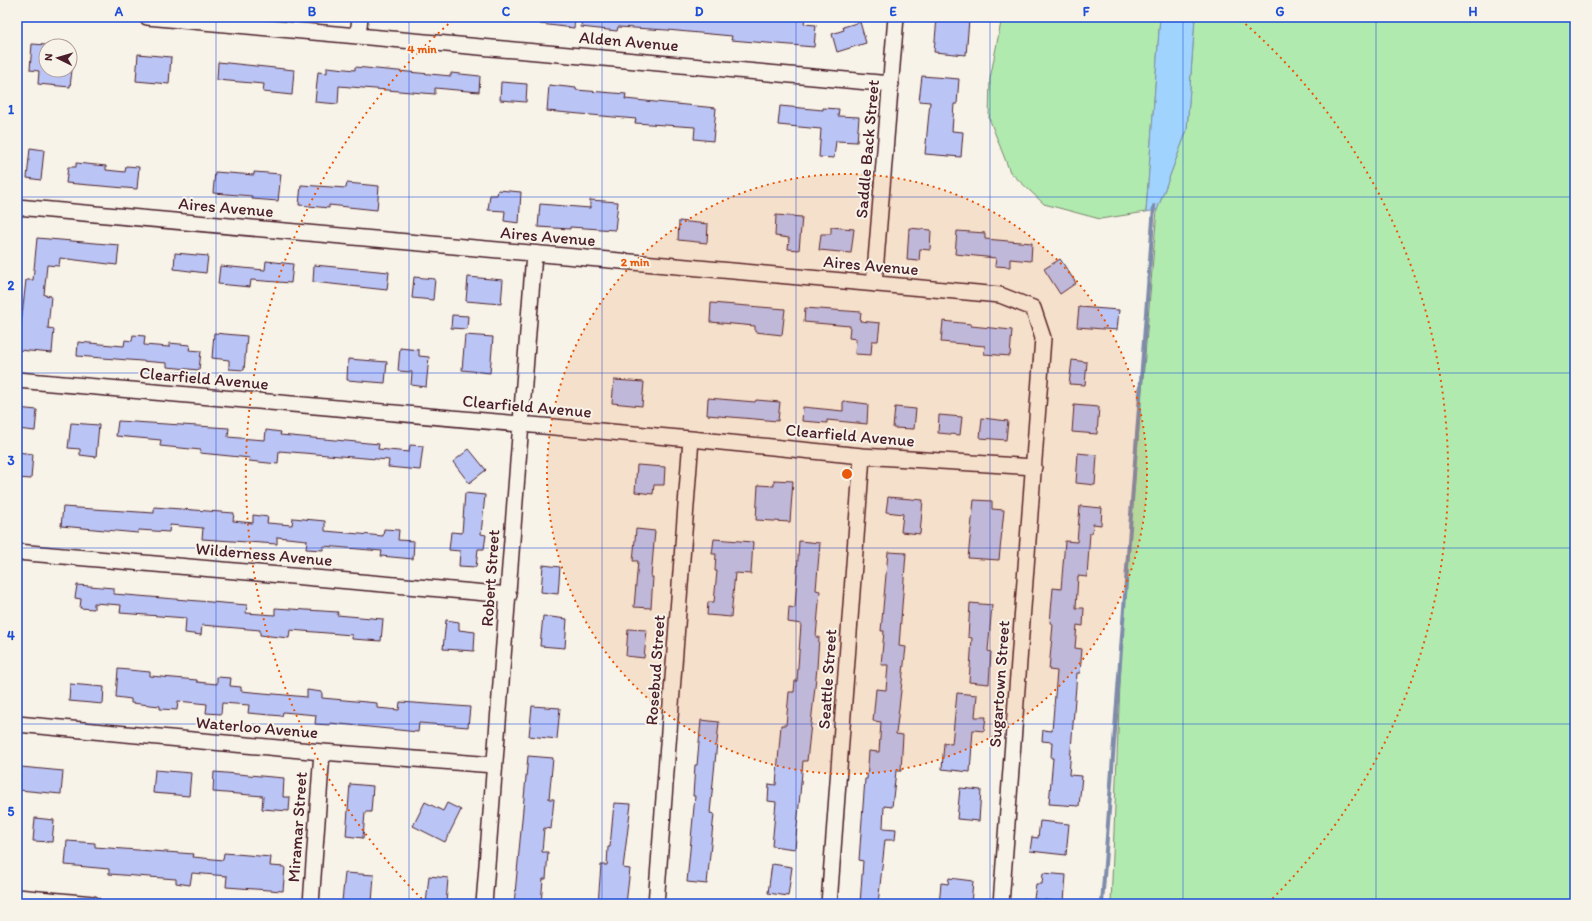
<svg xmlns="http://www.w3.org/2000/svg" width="1592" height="921" font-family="Itim,sans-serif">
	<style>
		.green { fill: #b0eaaf; stroke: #7d846d }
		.water { fill: #a0d4fe; stroke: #7e8caa }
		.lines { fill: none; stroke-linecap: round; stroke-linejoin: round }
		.stream { stroke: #7e8caa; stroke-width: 4 }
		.building { fill: #bac5f6; stroke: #4a1f2b }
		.street-casing { stroke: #4a1f2b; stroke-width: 18 }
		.street { stroke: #f7f3e8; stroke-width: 15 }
		.grid { fill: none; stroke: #1d4ed8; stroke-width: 1; stroke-opacity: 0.55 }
		.ring { fill: none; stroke: #e8590c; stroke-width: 2; stroke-dasharray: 2 4 }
		.labels { text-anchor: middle; stroke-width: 4; stroke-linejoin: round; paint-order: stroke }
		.street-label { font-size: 17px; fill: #4a1f2b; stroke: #f7f3e8 }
		.centre { fill: #e8590c; stroke: #f7f3e8; stroke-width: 2 }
		.ring-label { font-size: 12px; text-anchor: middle; font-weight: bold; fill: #e8590c; stroke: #f7f3e8; stroke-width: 4; stroke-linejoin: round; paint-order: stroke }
		.neatline { fill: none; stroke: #1d4ed8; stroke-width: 1.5 }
		.grid-label { font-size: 13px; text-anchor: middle; font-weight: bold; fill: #1d4ed8 }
	</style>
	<rect width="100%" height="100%" fill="#f7f3e8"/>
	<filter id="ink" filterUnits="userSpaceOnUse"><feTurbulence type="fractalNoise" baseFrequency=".025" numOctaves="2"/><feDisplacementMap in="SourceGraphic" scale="8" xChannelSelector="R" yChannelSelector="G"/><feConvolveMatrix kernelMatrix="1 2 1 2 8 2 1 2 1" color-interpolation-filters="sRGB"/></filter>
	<g filter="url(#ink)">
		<path class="green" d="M1002 17H1160L1146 212 1100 219 1044 204 1010 172 989 118 990 79Z
			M1195 17H1575V904H1111L1122 634 1157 210 1187 130Z"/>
		<path class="water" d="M1160 17H1195L1187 130 1157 210 1146 212Z"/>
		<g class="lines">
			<path class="stream" d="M1102 904 1154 206"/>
		</g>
		<path class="building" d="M540 17 575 18 574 28 540 24Z
			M582 17H805L804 24 816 25 814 47 731 40 732 36 667 30 618 27 617 31 581 27Z
			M937 17 969 20 966 55 934 52Z
			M860 22 866 43 837 52 832 34 844 30 843 27Z
			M32 44 46 45V70H72L70 87 38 84 39 71 30 70Z
			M138 54 171 57 169 84 136 81Z
			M218 62 294 70 292 95 263 92 264 84 217 80Z
			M327 67 355 70V67L451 76V73L480 76 479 92 435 88V94L339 86 338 104 315 102 318 72 327 73Z
			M922 76 959 79 957 104H954L952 131 963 132 961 157 925 154 930 102 919 101Z
			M501 82 527 84 526 102 500 100Z
			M549 85 576 88V90L626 94 625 99 716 108 713 141 694 139 695 127 635 123 636 119 547 111Z
			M780 106 823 110V108L839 109 838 116 859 117 857 142 836 141 834 158 819 157 821 129 778 125Z
			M30 148 44 150 41 180 27 178Z
			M76 163 106 166V170L125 172 126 166 139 167 137 189 66 183 68 167H76Z
			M215 172 254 175V172L281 174 278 201 252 199V196L213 193Z
			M347 183 379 186 377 210 329 205V208L299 205 301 185 346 188Z
			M498 190 521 192 519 223 504 221 505 211 488 210 490 195H497Z
			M590 200 618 202 615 230 570 227V229L538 227 540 204 590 208Z
			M776 215 802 217 799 250 788 249 789 238 775 236Z
			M679 221 708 224 707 243 678 240Z
			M831 227 854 229 851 253 819 250 821 234H831Z
			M909 228 931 230 930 250 920 249 919 261 907 260Z
			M957 231 985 233V239L1032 243 1031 261 1010 259V267L995 266 996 258 955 254Z
			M37 238 119 245 117 265 60 258 59 266 47 265 44 295 51 296 48 328 54 329 52 353 18 350 26 280H33Z
			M175 253 208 256 206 273 174 269Z
			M1060 259 1076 283 1060 294 1044 269Z
			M266 261 293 264 291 283 251 280 250 287 218 284 220 266 265 270Z
			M314 265 389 272 387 290 313 282Z
			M414 277 435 279 433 300 412 298Z
			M468 277 503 280 501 304 466 301Z
			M711 303 785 309 782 335 755 332V326L710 322Z
			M1079 307 1119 310 1117 330 1077 327Z
			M805 308 861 312 860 321 880 323 878 341H872L871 355 855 354 856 339 849 338 850 326 804 322Z
			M452 315 468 316 467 329 451 328Z
			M943 321 971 324V326L1012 330 1010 356 984 354 985 346 941 342Z
			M214 333 247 336 244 370 229 369V360L212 358Z
			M133 335 145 336 144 345 169 347V343L190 345 189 350 201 351 199 370 167 367V363L77 356 78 342 124 346 125 340 132 341Z
			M465 335 493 337 490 373 462 370Z
			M400 348 419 350V356L429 357 426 387 411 385 412 372 398 371Z
			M348 359 387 362 385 383 347 380Z
			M1072 360 1087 362 1085 385 1069 384Z
			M614 380 644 382 642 406 612 403Z
			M708 398 755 402 756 400 780 402 778 421 707 415Z
			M843 401 868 404 867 424 827 420V423L802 421 803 407 843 411Z
			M1074 405 1099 407 1097 434 1072 432Z
			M895 407 916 409 914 429 893 428Z
			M17 408 37 410 35 431 17 429Z
			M939 415 962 417 960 435 938 433Z
			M982 418 1008 421 1006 440 980 438Z
			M118 421 229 428 228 437 251 439 265 440 266 430 281 432 280 435 379 444 378 449 409 452 410 445 423 446 420 470 388 467 389 460 279 451 278 464 249 461 250 458 200 453 201 450 160 446 161 440 116 436Z
			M71 423 99 425 96 457 80 455V449L68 448Z
			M469 449 486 470 469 483 453 462Z
			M17 452 33 454 31 479 17 478Z
			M1078 453 1097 455 1095 485 1076 483Z
			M637 465 665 467 664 485H654L653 494 635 492Z
			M774 480 793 481 790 522 756 520 758 485 774 486Z
			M465 493 485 495 481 534 486 535 484 549H478L476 567 459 566 460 551 449 550 451 532 462 533Z
			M888 497 923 500 920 534 901 532 903 514 886 512Z
			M974 500 992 501V509L1004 510 999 560 968 558Z
			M1080 506 1102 508 1101 525 1093 524 1092 533H1090L1087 577 1078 576 1076 608H1084L1083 626 1077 625 1075 648 1082 649 1080 673H1077L1069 775 1082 776 1079 806 1049 804 1053 758H1051L1052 742 1042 741 1043 730 1052 731 1057 671 1049 670 1053 624 1050 623 1053 588 1061 589 1065 541 1077 542Z
			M63 507 154 513V507L234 513 233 521 253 523V515L268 517 267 523 292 525 293 518 325 521V531L383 536 384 529 399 530 398 540 414 541 413 559 381 556 382 551 323 546V550L306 549 307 540 277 537V544L202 539 203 528 170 525 169 532 139 530 138 533 61 526Z
			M636 529 655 531 651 577H653L651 608 634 607 638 561H633Z
			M714 539 753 542 751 574 735 573 731 617 707 615 708 602H714L717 571H715L716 554H712Z
			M799 541 820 543 816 590 820 591 816 637H819L817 668 807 761H803L795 849 772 846 776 802 768 801 769 784 776 785 781 725H786L789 692H794L795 681H797L801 624 788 622 789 607 795 608Z
			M888 552 906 553 899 646 906 647 896 734 903 735 901 771H896L892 807 884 806 883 828 896 829 895 840H885L878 904H860L863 861 859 860 865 779H867L869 751 879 752 881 722 873 721 876 689 886 690 888 665H881L884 631H881Z
			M543 565 560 567 558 594 541 592Z
			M77 585 114 588V594L247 605 246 613 275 615V608L338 612 337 615 383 619 381 641 352 639V635L290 630 289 638 260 635V630L202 625 201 635 185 633 186 618 120 613 121 605 94 603V609L80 608 81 599 75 598Z
			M970 603 992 605 988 651 991 652 989 684 969 682 972 638 968 637Z
			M543 616 567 619 565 648 540 646Z
			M446 620 459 622V630L475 632 474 651 443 649Z
			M628 629 647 630 644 658 626 656Z
			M118 669 150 672V676L197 680V682L217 684V677L231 678 230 686 241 687V691L307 697V690L322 692V698L377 703V708L399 710 400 702 470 707 468 727 419 723 418 732 330 723V725L315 724 316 715 283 712 282 716 248 713 249 705 222 703 221 714 206 713 207 704 178 701 177 710 160 709V706L131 703V699L116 697Z
			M70 684 104 687 103 704 69 701Z
			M957 693 977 695 975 717H986L984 731 973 730 970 772 942 769 944 743 952 744Z
			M532 706 560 708 557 739 529 736Z
			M701 720 719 722 710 813 714 814 707 884 687 882 695 796H693L695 765H697Z
			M528 756 553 758 549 799H554L551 829 544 828 542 852H548L546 879H543L541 904H514Z
			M21 767 63 771 61 794 19 790Z
			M155 770 191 773 189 796 153 793Z
			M214 772 284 778 283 797H290L289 811 262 809 263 796 213 792Z
			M350 784 373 786 371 812H365L363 838 346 836Z
			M960 788 981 790 979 821 957 819Z
			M425 802 443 811 447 803 461 810 445 842 413 826Z
			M614 803 631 804 623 868 630 869 626 904H598L601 865H607L608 847H610Z
			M35 818 54 820 52 842 33 841Z
			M1040 821 1069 824 1066 855 1030 851 1032 837 1038 838Z
			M67 841 95 843V847L194 854 193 857 223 860 224 853 271 857 270 866 285 867 283 891 226 887 227 876 192 873 190 885 176 883V879L109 874V869L65 865Z
			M772 864 792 867 788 896 768 893Z
			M345 873 374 875 372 903 342 901Z
			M1043 873 1066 875 1064 902 1034 899 1036 884H1042Z
			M429 876 448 878 446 904H426Z
			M949 878 973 881 971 904H939L941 883 948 884Z"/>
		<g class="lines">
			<defs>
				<path id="street" d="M147 17 891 84
					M358 36 360 17
					M17 207 1000 295 1033 308 1043 338 1001 904
					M874 284 896 17
					M17 380 691 439 862 456 1034 467
					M17 552 509 595
					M17 724 322 752 494 765
					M17 897 93 904
					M311 904 322 752
					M484 904 534 254
					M656 904 691 439
					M829 904 862 456"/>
			</defs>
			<use href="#street" class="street-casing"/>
			<use href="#street" class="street"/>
		</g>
	</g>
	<path class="grid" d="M216 17V904M409 17V904M602 17V904M796 17V904M990 17V904M1183 17V904M1376 17V904M17 197H1575M17 373H1575M17 548H1575M17 724H1575"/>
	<circle cx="847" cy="474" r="300" fill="#e8590c" fill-opacity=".12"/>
	<g class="ring">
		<circle cx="847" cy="474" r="300"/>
		<path d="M426 903A601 601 0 0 1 453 20M1241 20A601 601 0 0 1 1268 903"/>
	</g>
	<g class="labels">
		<g class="street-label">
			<text transform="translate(629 41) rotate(5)" y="6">Alden Avenue</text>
			<text transform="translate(867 149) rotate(-85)" y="6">Saddle Back Street</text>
			<text transform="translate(226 207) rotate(5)" y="6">Aires Avenue</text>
			<text transform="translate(548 236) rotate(5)" y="6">Aires Avenue</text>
			<text transform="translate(871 265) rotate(5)" y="6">Aires Avenue</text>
			<text transform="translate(204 378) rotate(5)" y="6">Clearfield Avenue</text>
			<text transform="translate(527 406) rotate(5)" y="6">Clearfield Avenue</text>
			<text transform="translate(850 435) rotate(5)" y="6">Clearfield Avenue</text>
			<text transform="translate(264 554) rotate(5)" y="6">Wilderness Avenue</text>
			<text transform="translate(490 578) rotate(-86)" y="6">Robert Street</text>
			<text transform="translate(655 670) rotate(-86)" y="6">Rosebud Street</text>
			<text transform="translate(827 679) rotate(-86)" y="6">Seattle Street</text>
			<text transform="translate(999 684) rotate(-86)" y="6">Sugartown Street</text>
			<text transform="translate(257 727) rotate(5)" y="6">Waterloo Avenue</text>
			<text transform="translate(297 827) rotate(-86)" y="6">Miramar Street</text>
		</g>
	</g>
	<circle cx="847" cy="474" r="6" class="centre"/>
	<g class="ring-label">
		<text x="422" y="53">4 min</text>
		<text x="635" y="266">2 min</text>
	</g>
	<rect width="1592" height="921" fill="none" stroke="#f7f3e8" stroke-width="44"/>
	<g transform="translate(58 58) rotate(275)"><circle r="19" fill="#f7f3e8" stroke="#b29e9c"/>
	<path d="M0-3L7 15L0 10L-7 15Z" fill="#4a1f2b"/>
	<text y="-6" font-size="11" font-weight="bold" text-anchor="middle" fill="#4a1f2b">N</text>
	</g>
	<rect x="22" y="22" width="1548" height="877" class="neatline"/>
	<g class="grid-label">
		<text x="119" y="16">A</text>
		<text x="312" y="16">B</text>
		<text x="506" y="16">C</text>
		<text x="699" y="16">D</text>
		<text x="893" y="16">E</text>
		<text x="1086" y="16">F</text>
		<text x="1280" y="16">G</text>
		<text x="1473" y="16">H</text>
		<text x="11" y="114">1</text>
		<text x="11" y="290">2</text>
		<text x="11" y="465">3</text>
		<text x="11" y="640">4</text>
		<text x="11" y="816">5</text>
	</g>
</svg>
